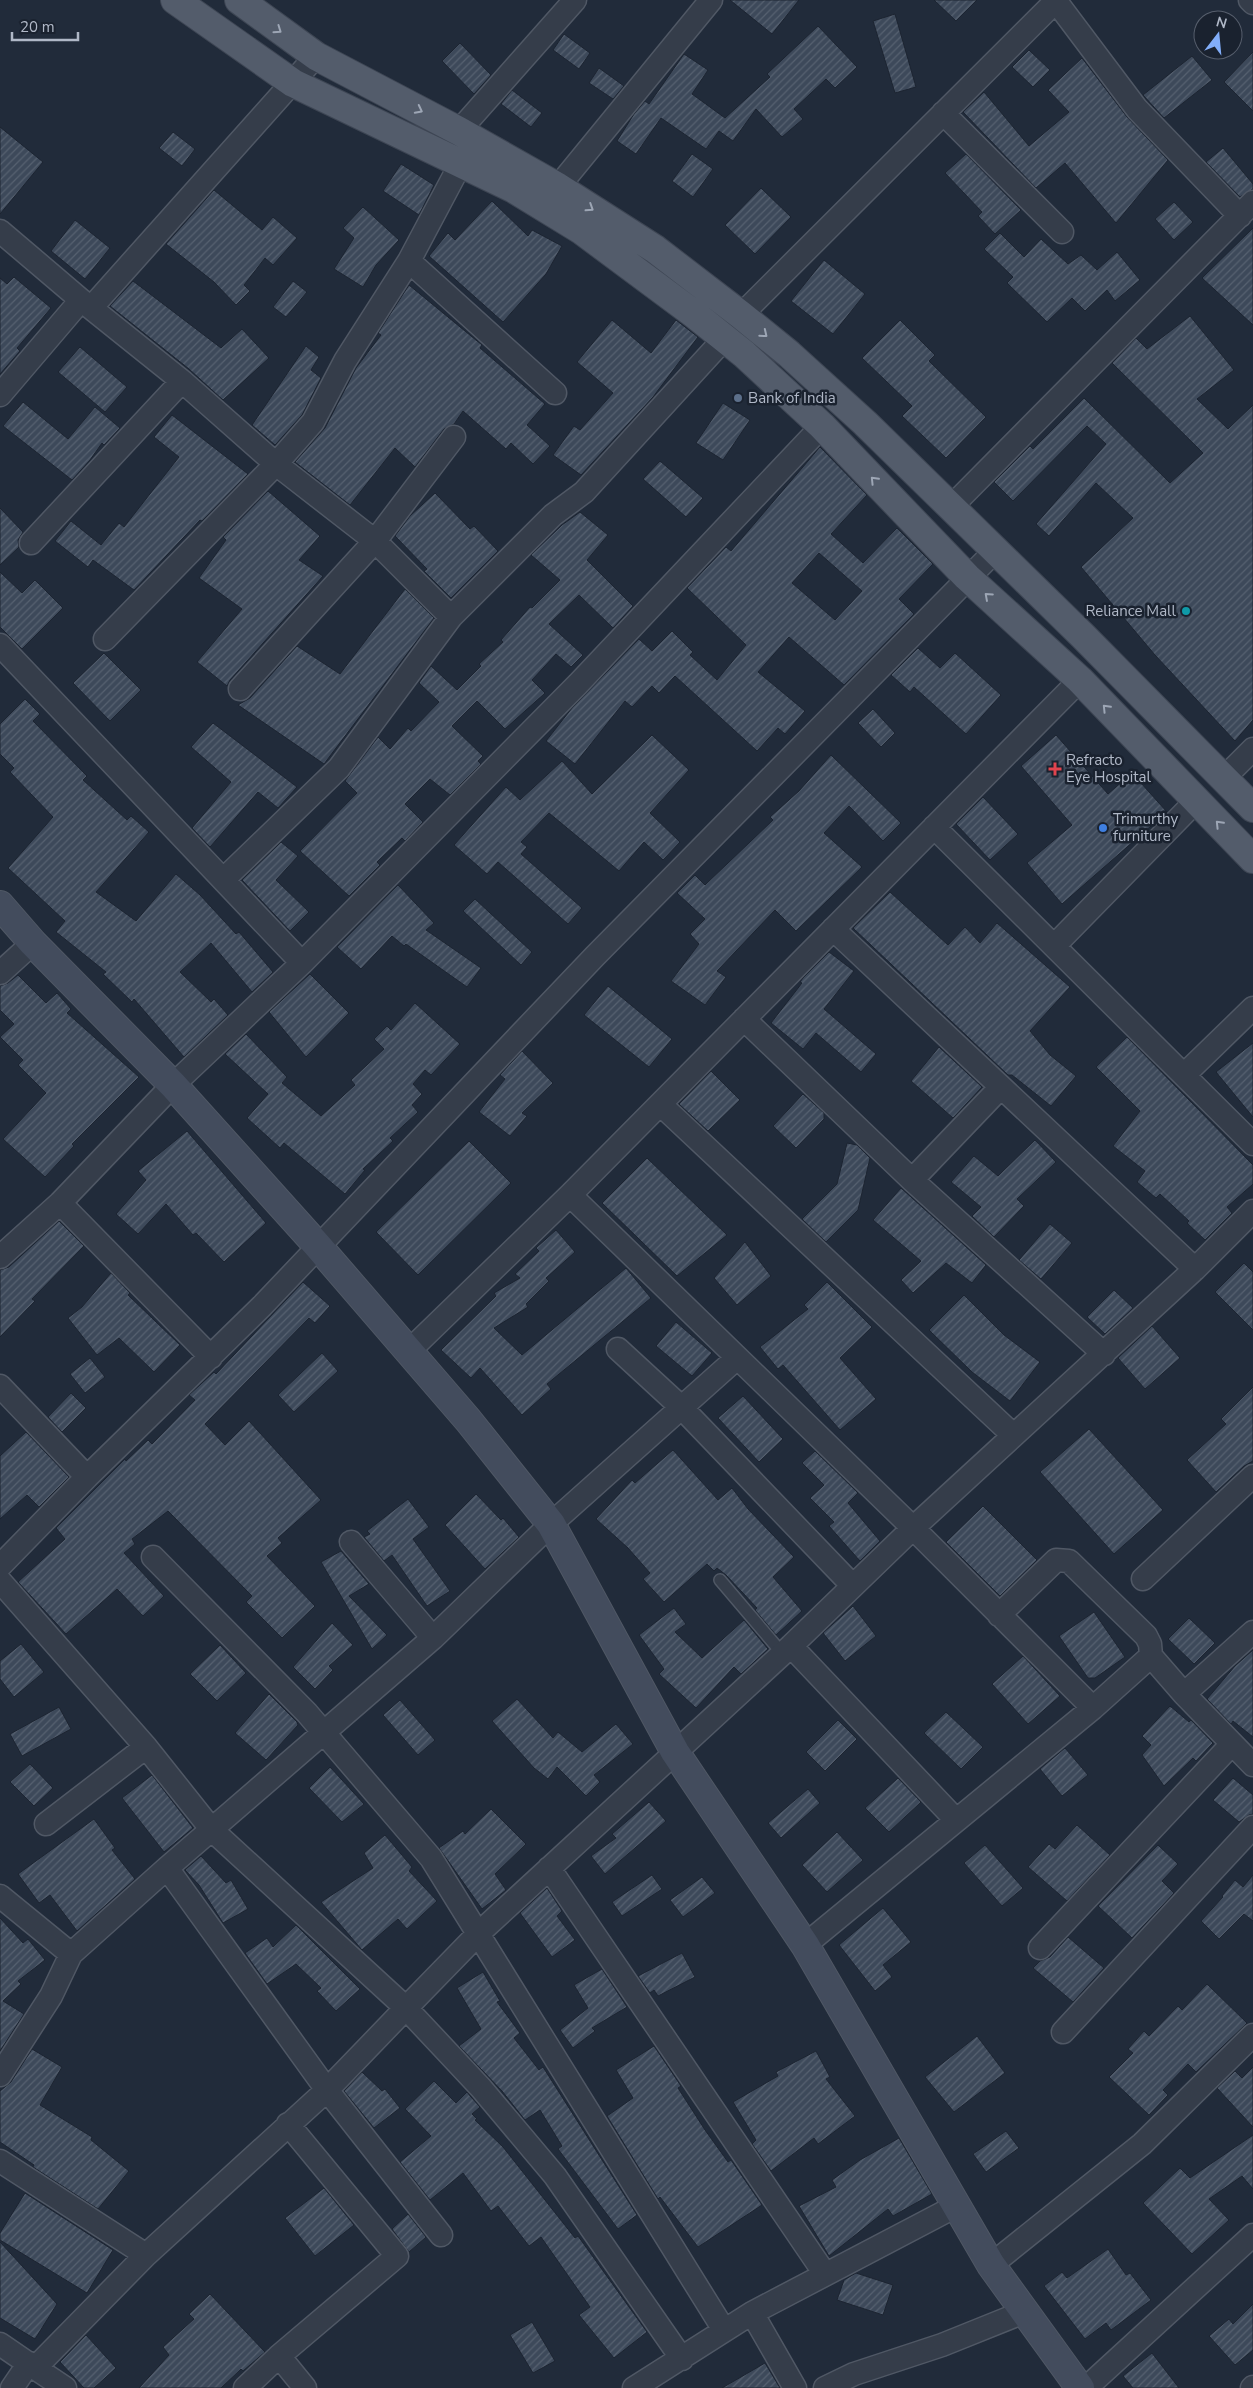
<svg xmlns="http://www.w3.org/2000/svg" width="1253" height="2388" font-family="'Nunito Sans',sans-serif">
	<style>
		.building { fill: url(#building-hatch); stroke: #1c2431; fill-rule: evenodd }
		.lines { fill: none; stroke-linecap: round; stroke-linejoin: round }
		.lane-casing { stroke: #505865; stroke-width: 14 }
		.street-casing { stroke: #505865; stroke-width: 25 }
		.secondary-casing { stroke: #505865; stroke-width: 30 }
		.primary-casing { stroke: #3e4654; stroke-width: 30 }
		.lane { stroke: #353d4a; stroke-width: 11 }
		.street { stroke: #353d4a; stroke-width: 22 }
		.secondary { stroke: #434c5d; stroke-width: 28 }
		.primary { stroke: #535c6b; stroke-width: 28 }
		.oneway { stroke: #9da6b5 }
		.service-dot { fill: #5c6f8a; stroke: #1a222f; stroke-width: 2 }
		.culture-dot { fill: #0f9aa8; stroke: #1a222f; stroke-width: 2 }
		.health-dot { fill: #e0444e; stroke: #1a222f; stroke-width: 2 }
		.shop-dot { fill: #3f7fe0; stroke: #1a222f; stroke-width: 2 }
		.labels { text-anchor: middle; stroke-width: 5; stroke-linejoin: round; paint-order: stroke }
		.poi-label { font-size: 15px; fill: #b0b8c7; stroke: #1a222f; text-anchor: start }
	</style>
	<defs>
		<pattern id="building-hatch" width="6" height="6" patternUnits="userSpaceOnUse" patternTransform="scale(1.25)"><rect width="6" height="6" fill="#3d495a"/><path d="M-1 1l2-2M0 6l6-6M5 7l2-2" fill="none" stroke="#566170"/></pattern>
	</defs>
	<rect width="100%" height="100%" fill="#212b3a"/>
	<path class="building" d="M730 0H799L772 34Z
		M934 0H977L956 21Z
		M895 14 916 87 895 93 873 21Z
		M818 26 857 67 835 88 826 79 794 109 803 119 782 137 756 109 733 141 719 131 706 149 661 118 636 154 617 141 634 114 645 101 649 104 684 54 708 70 692 94 725 118 770 77 767 74Z
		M564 34 590 53 579 69 553 50Z
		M460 43 491 75 474 94 442 61Z
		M1029 50 1050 70 1033 87 1012 67Z
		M1253 52V111L1224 82Z
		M1192 56 1212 80 1164 118 1143 95Z
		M1082 58 1127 117 1168 160 1116 223 1065 163 1036 188 963 112 984 92 1029 146 1069 112 1048 90Z
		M599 68 624 86 613 99 589 83Z
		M512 90 542 113 531 127 501 104Z
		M0 127 43 162 0 214Z
		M173 132 195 149 182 166 159 148Z
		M1223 148 1253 184V189L1240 197 1206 162Z
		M692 154 713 169 693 197 672 181Z
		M966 154 1021 210 995 234 978 216 982 212 945 173Z
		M401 164 434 185 419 215 383 191Z
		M761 188 791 217 755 254 725 225Z
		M214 190 262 230 273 217 297 238 273 265 265 258 244 285 250 291 236 305 214 282 166 244Z
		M492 201 528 236 532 230 562 246 546 274 503 322 429 256 448 233 455 240Z
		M1174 202 1193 222 1174 240 1155 219Z
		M363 207 399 240 376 265 363 287 334 269 354 238 343 228Z
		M75 220 110 248 85 279 51 251Z
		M1253 228V325L1202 278Z
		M1000 233 1024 257 1041 239 1068 264 1081 255 1097 270 1117 252 1140 280 1115 301 1107 290 1085 311 1072 298 1047 322 1007 283 1013 277 984 249Z
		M824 260 865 294 833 334 791 301Z
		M14 277 51 308 17 348 20 351 0 374V278L7 284Z
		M133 281 221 348 242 329 269 358 223 400 189 369 110 306Z
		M293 281 307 292 286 317 273 307Z
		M409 285 482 345 480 348 545 404 527 425 550 446 533 464 511 443 506 449 463 411 454 424 444 429 415 467 395 448 350 505 295 462 325 428 356 368 381 335 378 333Z
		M1190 316 1234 370 1197 399 1228 429 1253 405V720L1235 741 1155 655 1081 567 1133 518 1096 483 1049 536 1036 524 1106 444 1087 426 1013 501 994 482 1030 446 1033 449 1084 398 1170 483 1203 453 1112 363 1136 338 1147 349Z
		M612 320 651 353 676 320 698 337 653 397 581 475 553 455 574 426 580 430 613 393 577 362Z
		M900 320 935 355 929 361 986 417 946 458 902 416 912 406 862 358Z
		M306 346 319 357 311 370 321 378 302 415 275 445 252 425Z
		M80 347 127 387 105 412 58 372Z
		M23 402 68 439 95 407 120 428 104 445 102 443 90 460 72 480 3 426Z
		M723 403 750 420 723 460 696 443Z
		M172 415 248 474 202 521 200 520 134 590 93 560 88 567 55 541 71 521 101 545 119 523 124 527 179 457 154 437Z
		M820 447 867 495 831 534 863 563 897 528 933 564 899 599 914 614 844 685 789 637 758 672 805 711 785 734 778 728 757 751 675 676 659 693 652 686 632 707 625 701 575 764 546 741 572 708 639 639 652 651 672 631 693 652 690 655 717 680 746 645 687 588 726 547 731 551ZM819 553 862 591 835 620 792 583Z
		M660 461 703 498 686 517 643 479Z
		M268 491 320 536 299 560 323 576 230 680 227 686 197 662 242 609 199 578 226 540 223 537Z
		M435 493 470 529 474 526 498 551 451 598 424 571 427 569 395 536 410 516Z
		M0 508 23 532 18 540 19 547 0 565Z
		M580 512 608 535 587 560 633 606 613 628 579 595 549 624 583 655 571 667 556 654 532 680 545 693 505 729 477 701 452 726 483 756 478 761 481 764 450 795 430 779 405 804 423 822 405 841 402 838 377 862 380 865 349 896 300 851 357 793 345 781 378 737 390 749 408 728 411 731 439 702 419 683 431 666 457 690 481 666 479 664 503 642 501 640 530 607 532 608 560 580 531 555 562 525Z
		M0 572 22 593 35 580 63 608 22 649 0 627Z
		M405 589 434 618 324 764 238 705 250 698 297 646 340 674Z
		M918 648 940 668 955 653 1001 695 966 734 914 687 910 692 891 675Z
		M104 653 141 690 110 721 73 683Z
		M25 699 40 714 33 721 87 776 83 780 127 820 131 816 149 832 96 892 136 921 176 874 200 895 236 934 239 932 273 972 252 992 211 943 180 972 211 1002 214 999 228 1015 184 1057 134 999 132 1002 103 974 106 972 56 932 65 921 8 868 53 817 10 772 14 768 0 754V724Z
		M873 709 895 733 881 747 858 723Z
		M213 723 297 787 278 808 258 792 210 847 192 828 231 782 191 747Z
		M652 735 689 770 650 813 680 842 663 860 644 842 619 871 549 813 521 842 527 847 521 854 582 908 568 924 498 862 487 874 454 845 506 787 520 800 562 761 592 794Z
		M1056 735 1108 794 1132 773 1167 812 1062 904 1027 863 1072 825 1021 766Z
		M831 755 901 823 883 841 849 806 824 833 862 867 796 931 775 910 717 971 726 977 705 1005 671 981 699 944 690 934 705 919 677 893 695 875 705 885 773 820 770 817 799 791Z
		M983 797 1018 834 990 860 956 824Z
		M281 842 298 856 276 880 309 912 290 931 242 880Z
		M398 885 434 923 426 930 481 968 467 987 406 944 404 946 392 936 361 969 337 947Z
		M890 892 948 945 965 927 980 943 997 923 1070 987 1030 1031 1050 1055 1076 1076 1051 1106 1012 1075H1008L853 928Z
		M475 899 532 952 521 965 463 911Z
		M829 952 854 971 824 1009 876 1054 861 1072 816 1033 803 1049 771 1023 802 983 800 982 803 978Z
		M310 974 349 1013 306 1057 269 1012Z
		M18 975 46 1003 57 993 71 1009 67 1013 139 1077 72 1144 74 1146 45 1177 3 1139 46 1093 18 1065 23 1060 0 1037 14 1024 0 1010V986L8 983Z
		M608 986 672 1039 649 1067 584 1015Z
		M415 1003 460 1044 431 1075 425 1070 413 1084 422 1094 412 1105 418 1112 390 1138 393 1141 363 1169 365 1170 345 1194 284 1143 280 1148 247 1118 268 1094 225 1054 246 1034 287 1077 282 1083 321 1116 355 1085 351 1080 384 1049 374 1039 387 1026 391 1030Z
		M1127 1037 1253 1165V1184L1227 1207 1232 1213 1205 1240 1187 1223 1189 1221 1160 1194 1156 1198 1137 1182 1145 1171 1113 1146 1140 1111 1096 1067Z
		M1253 1043V1117L1216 1072Z
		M939 1047 982 1087 953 1118 911 1081Z
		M522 1051 553 1083 522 1113 527 1116 510 1136 479 1112 505 1079 500 1075Z
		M711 1071 740 1100 708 1131 679 1104Z
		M803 1094 824 1113V1119L796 1148 773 1126Z
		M187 1131 266 1223 224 1262 196 1233 193 1235 166 1204 138 1234 116 1214 146 1180 138 1171Z
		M1035 1140 1056 1162 1017 1199 1024 1206 994 1237 972 1216 981 1207 951 1182 974 1156 998 1176Z
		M469 1141 511 1183 418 1275 376 1232Z
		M847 1143 857 1145 870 1158 858 1210 826 1242 802 1219 837 1184Z
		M647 1158 727 1235 677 1276 602 1203Z
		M901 1188 986 1265 972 1283 946 1263 913 1293 901 1280 921 1261 873 1220Z
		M59 1221 84 1246 32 1299 35 1301 0 1337V1270L9 1267Z
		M1050 1224 1072 1243 1041 1279 1019 1260Z
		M556 1230 575 1252 546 1278 549 1281 526 1304 528 1307 494 1328 522 1355 626 1268 651 1298 547 1384 551 1389 522 1415 480 1368 471 1378 441 1350 496 1296 494 1293 520 1278 515 1274 539 1251 536 1248Z
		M745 1242 771 1276 737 1305 714 1278Z
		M1244 1263 1253 1272V1330L1215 1292Z
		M111 1273 130 1293 128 1295 180 1345 154 1372 119 1338 97 1355 68 1318 82 1307Z
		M303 1282 330 1306 315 1323 309 1318 205 1424 225 1445 249 1421 321 1500 278 1538 282 1543 267 1556 315 1606 282 1638 246 1602 252 1596 168 1511 132 1539 135 1544 124 1553 164 1596 143 1616 117 1589 66 1634 18 1582 65 1539 56 1528 125 1459 126 1461 148 1440 152 1444 195 1400 189 1395 214 1372 216 1374Z
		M827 1282 872 1327 840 1358 876 1399 840 1430 783 1365 778 1369 760 1347 808 1309 804 1305Z
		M1114 1290 1133 1308 1105 1334 1087 1317Z
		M964 1295 1004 1335 1040 1362 1010 1401 972 1372 929 1330Z
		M676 1322 712 1353 692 1376 656 1346Z
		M1152 1326 1180 1358 1145 1389 1118 1358Z
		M322 1353 338 1371 294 1412 278 1395Z
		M90 1358 105 1377 85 1393 70 1374Z
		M1253 1387V1461L1244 1466 1216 1492 1187 1460 1226 1424 1221 1419Z
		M71 1393 86 1408 62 1432 48 1417Z
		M743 1396 783 1439 759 1462 718 1418Z
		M1089 1429 1163 1510 1114 1554 1040 1472Z
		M26 1432 69 1477 39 1507 27 1495 0 1519V1456Z
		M673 1450 718 1500 732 1488 748 1509 794 1557 773 1577 802 1611 776 1635 755 1610 757 1608 726 1575 717 1568 714 1571 707 1564 664 1602 643 1579 650 1573 628 1548 596 1519 632 1480 635 1483Z
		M815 1451 858 1493 848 1503 880 1541 860 1561 829 1526 834 1522 810 1498 824 1485 802 1463Z
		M476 1494 501 1520 503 1518 519 1537 485 1569 445 1525Z
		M408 1499 429 1527 413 1539 450 1591 427 1606 392 1555 384 1561 364 1537 370 1534 367 1531Z
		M983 1506 1037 1560 1000 1596 946 1542Z
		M341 1551 369 1584 349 1596 387 1635 372 1649 321 1562Z
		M853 1606 876 1636 845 1661 823 1633Z
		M674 1608 686 1624 675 1632 702 1658 744 1620 768 1649 741 1674 734 1667 696 1708 659 1674 664 1669 639 1635Z
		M1094 1612 1125 1657 1095 1678H1088L1059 1636Z
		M1189 1618 1215 1643 1194 1664 1168 1639Z
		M332 1623 353 1645 329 1666 333 1670 315 1689 293 1667Z
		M21 1644 44 1672 14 1697 0 1679V1661Z
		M220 1645 246 1673 217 1701 190 1674Z
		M1253 1650V1737L1233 1721 1231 1724 1207 1699 1235 1666Z
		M1023 1656 1060 1696 1028 1724 992 1684Z
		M269 1694 297 1722 298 1725 266 1760 235 1733Z
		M517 1699 553 1738 558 1732 582 1752 616 1724 633 1744 594 1775 600 1782 586 1796 557 1767 548 1779 534 1768 492 1721Z
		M400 1700 435 1740 418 1755 383 1715Z
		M1170 1706 1189 1722 1191 1720 1213 1743 1196 1761 1193 1758 1164 1786 1142 1755 1151 1745 1142 1736Z
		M59 1707 71 1729 22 1756 10 1734Z
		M946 1712 983 1747 961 1769 924 1733Z
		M838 1720 857 1739 825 1771 806 1752Z
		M1065 1748 1088 1775 1062 1796 1040 1769Z
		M30 1764 53 1788 34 1806 10 1782Z
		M330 1767 364 1804 342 1822 309 1788Z
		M152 1775 193 1828 164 1852 122 1798Z
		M898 1778 921 1802 889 1832 865 1808Z
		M1233 1778 1253 1795V1814L1249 1815 1239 1822 1213 1800Z
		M808 1789 820 1803 781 1838 768 1823Z
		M649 1802 666 1821 605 1874 591 1856 616 1838 612 1834Z
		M491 1809 526 1844 495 1874 506 1890 482 1909 439 1848 463 1831 465 1834Z
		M94 1819 115 1848 112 1850 135 1879 77 1931 50 1895 39 1903 18 1874Z
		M1077 1825 1110 1855 1067 1901 1028 1867 1049 1844 1055 1849Z
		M837 1832 863 1860 827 1892 802 1865Z
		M385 1835 412 1867 409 1871 437 1901 407 1929 398 1919 362 1950 321 1902 373 1868 364 1853Z
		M985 1845 1023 1888 1002 1906 964 1863Z
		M1158 1845 1178 1864 1162 1881 1174 1893 1132 1938 1098 1906Z
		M201 1856 226 1883 231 1880 248 1909 223 1923 199 1885 185 1870Z
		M652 1875 662 1889 622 1916 612 1902Z
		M1253 1875V1921L1244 1914 1219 1939 1201 1921 1223 1897 1222 1896 1235 1880 1243 1887Z
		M702 1877 715 1893 683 1917 670 1900Z
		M547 1888 562 1911 557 1916 575 1940 552 1957 520 1913Z
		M883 1908 911 1942 883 1965 892 1977 875 1991 839 1945Z
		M0 1918 23 1943 28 1939 45 1960 18 1981 21 1984 3 2001 24 2014 0 2051Z
		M296 1925 360 1989 336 2011 317 1991 321 1988 296 1964 267 1984 245 1953 267 1938 273 1947Z
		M1068 1937 1104 1968 1073 2002 1033 1968 1040 1961 1050 1957Z
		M682 1953 695 1977 658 1996 654 1990 650 1993 638 1976Z
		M602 1969 627 2007 592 2028 595 2031 573 2048 560 2030 588 2008 574 1985Z
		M483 1972 500 2001 497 2002 520 2033 514 2038 539 2070 543 2067 637 2215 618 2229 558 2149 562 2146 540 2110 525 2120 502 2091 459 2046 481 2029 457 1988Z
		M1207 1984 1247 2023 1196 2072 1188 2064 1163 2090 1168 2095 1149 2115 1109 2077 1133 2053 1128 2049 1144 2031 1149 2036 1178 2006 1182 2010Z
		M977 2036 1005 2073 954 2112 925 2077Z
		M654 2046 681 2086 678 2088 705 2130 728 2162 731 2160 762 2205 698 2247 660 2197 658 2199 607 2116 633 2098 616 2070Z
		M32 2049 62 2067 40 2105 92 2137 91 2140 129 2171 98 2209 33 2167 34 2165 0 2142V2091L11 2082Z
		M816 2051 830 2077 826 2079 855 2116 818 2144 814 2138 771 2171 752 2144 756 2140 733 2102 778 2076 776 2072Z
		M1253 2067V2127L1217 2088 1235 2071 1242 2078Z
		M362 2072 382 2091 385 2089 400 2108 374 2128 344 2091Z
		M434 2081 456 2103 467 2092 471 2097 480 2107 472 2114 477 2119 475 2120 503 2147 575 2238 578 2236 647 2332 614 2358 579 2315 590 2307 541 2237 529 2246 498 2206 491 2211 463 2173 430 2200 400 2162 431 2136 405 2109Z
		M1006 2131 1019 2148 986 2172 973 2154Z
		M1253 2135V2189L1242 2176 1209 2199 1229 2220 1192 2254 1143 2203 1180 2168 1190 2178Z
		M899 2138 932 2194 893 2216 888 2209 829 2256 799 2206 836 2187 832 2180 860 2160Z
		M324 2188 354 2225 315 2256 285 2218Z
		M25 2193 113 2250 87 2293 0 2240V2233Z
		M408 2214 426 2237 409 2252 392 2229Z
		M0 2242 57 2304 35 2339 0 2318Z
		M1108 2249 1126 2275 1130 2273 1151 2300 1111 2330 1106 2323 1085 2339 1044 2286 1062 2272 1067 2278Z
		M856 2273 893 2285 883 2315 837 2300 844 2280Z
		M210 2294 265 2352 243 2371 241 2369 221 2388H139L169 2355 163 2347 194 2319 189 2314Z
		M1253 2304V2350L1235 2365 1209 2336 1229 2319 1233 2324Z
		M532 2322 555 2361 533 2373 510 2335Z
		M86 2335 116 2368 94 2388H84L60 2362Z
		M1152 2353 1179 2388H1133L1123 2376Z
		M765 2363 780 2388H722Z"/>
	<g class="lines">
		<defs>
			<path id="lane" d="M720 1580 782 1653"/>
			<path id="street" d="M1055 0 1137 109 1240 216
				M1250 0 1253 3
				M943 113 1062 232
				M459 131 575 0
				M558 187 711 0
				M0 231 81 300
				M409 261 555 393
				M91 308 182 381 276 464 375 541 451 617
				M741 315 1057 0
				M0 395 81 300 91 308 316 56
				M951 507 1253 202
				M31 543 182 381
				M105 639 276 464 313 422 345 361 409 261 461 163
				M0 645 302 963
				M240 689 375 541 454 437
				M1223 779 1253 749
				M934 827 1253 1144
				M224 879 339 768 451 617 553 515 584 492 724 339
				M833 929 1195 1269
				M1054 946 1196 801
				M0 973 33 943
				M744 1019 912 1180 1104 1354
				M1184 1075 1253 1008
				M660 1104 1013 1435
				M912 1180 1000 1088
				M570 1195 913 1528 1093 1708
				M60 1203 211 1357
				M0 1257 60 1203 173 1085 302 963 578 684 822 426
				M618 1349 681 1407 853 1586
				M408 1352 570 1195 1080 680
				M0 1386 87 1477
				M351 1542 433 1638 551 1524 737 1358
				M153 1557 307 1713 431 1858 724 2330
				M0 1566 87 1477 262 1306 595 956 995 551
				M1143 1579 1253 1476
				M0 1581 146 1747 212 1830 406 2008 479 1933 791 1646 913 1528 1195 1269 1253 1211
				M999 1615 1056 1560 1069 1561 1146 1636 1150 1644 1151 1656
				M791 1646 956 1820
				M1184 1694 1253 1765
				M46 1824 146 1747
				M167 1868 327 2090 441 2235
				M549 1868 825 2274
				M0 1896 71 1954
				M805 1945 1093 1708 1151 1656 1184 1694 1253 1632
				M1040 1948 1231 1745
				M1063 2032 1253 1827
				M0 2075 51 1996 71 1954 167 1868 433 1638
				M0 2161 146 2255
				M991 2265 1142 2144 1253 2035
				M752 2313 795 2388
				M0 2344 35 2368 146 2255 327 2090 406 2008 481 2088 555 2176 682 2359
				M279 2356 305 2388
				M35 2368 65 2388
				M12 2388 29 2363
				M245 2388 279 2356 397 2256 288 2124
				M634 2388 752 2313 958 2205
				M825 2388 854 2374 942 2345 1024 2312
				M1086 2388 1253 2235
				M1252 2388 1253 2387"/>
			<path id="secondary" d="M0 905 33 943 173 1085 317 1245 468 1420 551 1524 675 1752 805 1945 991 2265 1080 2388"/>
			<path id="primary" d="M175 0 293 83 514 189 581 230 694 314 744 354 822 426 967 577 1080 680 1253 859
				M239 0 316 56 459 131 558 187 655 249 741 315 789 354 865 423 1083 636 1253 808"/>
		</defs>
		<use href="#lane" class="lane-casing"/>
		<use href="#street" class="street-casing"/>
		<use href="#secondary" class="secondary-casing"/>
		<use href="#primary" class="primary-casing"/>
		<use href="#lane" class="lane"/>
		<use href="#street" class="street"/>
		<use href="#secondary" class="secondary"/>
		<use href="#primary" class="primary"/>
	</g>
	<defs><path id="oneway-chevron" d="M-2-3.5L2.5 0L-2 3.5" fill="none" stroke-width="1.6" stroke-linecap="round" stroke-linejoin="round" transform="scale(1.25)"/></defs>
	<g class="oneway">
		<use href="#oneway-chevron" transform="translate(278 30) rotate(35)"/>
		<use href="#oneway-chevron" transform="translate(419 110) rotate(27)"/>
		<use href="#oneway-chevron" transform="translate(590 208) rotate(33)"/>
		<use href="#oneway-chevron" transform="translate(764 334) rotate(39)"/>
		<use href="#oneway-chevron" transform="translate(874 480) rotate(-134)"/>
		<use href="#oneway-chevron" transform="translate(988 596) rotate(-138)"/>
		<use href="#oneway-chevron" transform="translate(1106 708) rotate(-134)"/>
		<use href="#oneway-chevron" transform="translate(1219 824) rotate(-134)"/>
	</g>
	<circle class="service-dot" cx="738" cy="398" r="5"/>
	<circle class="culture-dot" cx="1186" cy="611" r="5"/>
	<path class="health-dot" d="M1052.5 761.5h5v5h5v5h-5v5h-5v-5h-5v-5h5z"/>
	<circle class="shop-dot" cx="1103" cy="828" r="5"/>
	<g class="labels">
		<g class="poi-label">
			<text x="748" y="403">Bank of India</text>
			<text x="1176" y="616" text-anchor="end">Reliance Mall</text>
			<text x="1066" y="765">Refracto<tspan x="1066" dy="17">Eye Hospital</tspan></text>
			<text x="1113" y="824">Trimurthy<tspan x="1113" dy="17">furniture</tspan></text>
		</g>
	</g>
	<g transform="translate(1218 35) rotate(16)"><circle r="24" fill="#1a222f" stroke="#565e6c"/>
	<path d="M0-4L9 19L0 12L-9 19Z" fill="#82aefa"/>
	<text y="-8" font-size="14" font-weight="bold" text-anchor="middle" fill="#b0b8c7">N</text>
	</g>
	<path d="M12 32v8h66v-8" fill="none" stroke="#b0b8c7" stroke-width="2.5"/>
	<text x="20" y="32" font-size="15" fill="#b0b8c7" stroke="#1a222f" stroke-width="4" paint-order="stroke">20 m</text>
</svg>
